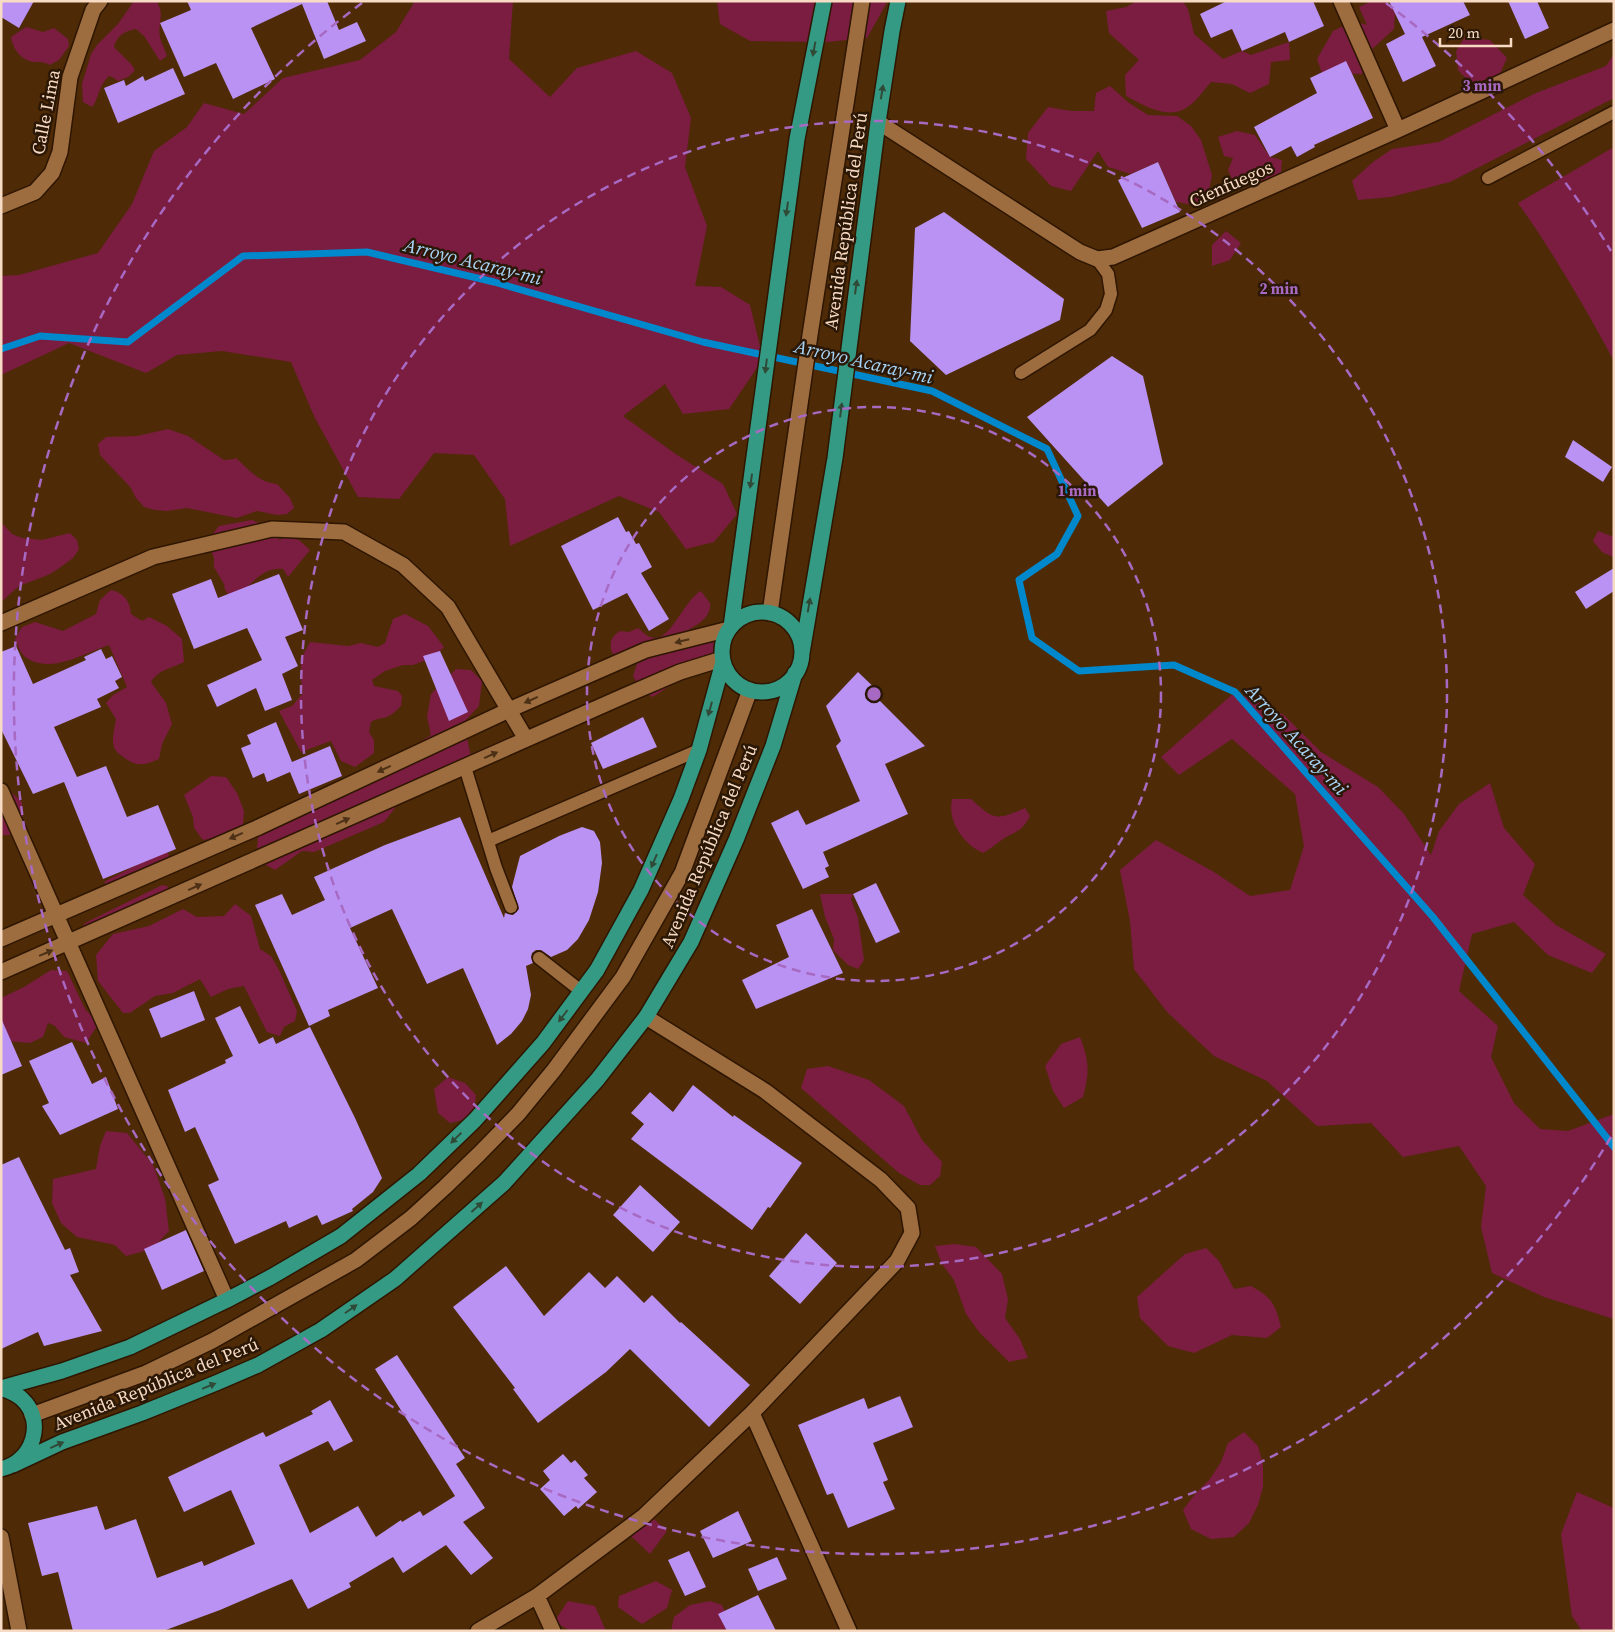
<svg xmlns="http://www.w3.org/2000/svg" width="1615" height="1632" font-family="'Source Serif 4',serif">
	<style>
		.green { fill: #7b1c41 }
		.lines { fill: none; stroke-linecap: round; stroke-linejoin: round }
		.stream { stroke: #08c; stroke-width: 7 }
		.building { fill: #ba92f3 }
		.service-casing { stroke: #2e1600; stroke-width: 15 }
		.minor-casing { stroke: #2e1600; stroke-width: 18 }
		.tertiary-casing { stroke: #2e1600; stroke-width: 18 }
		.trunk-casing { stroke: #2e1600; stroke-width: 18 }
		.service { stroke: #9d6c3f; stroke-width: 12 }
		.minor { stroke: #9d6c3f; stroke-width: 15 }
		.tertiary { stroke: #9d6c3f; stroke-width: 15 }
		.trunk { stroke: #359a84; stroke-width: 15 }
		.oneway { fill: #2f4b38 }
		.oneway2 { fill: #4d3116 }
		.ring { fill: none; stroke: #a769c1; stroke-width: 2.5; stroke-dasharray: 9 6 }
		.labels { text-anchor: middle; stroke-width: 5; stroke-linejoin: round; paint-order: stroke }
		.street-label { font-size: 18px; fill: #f8dbc4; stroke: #2b1705 }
		.water-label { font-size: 19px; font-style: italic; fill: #a7d5f8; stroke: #2b1705 }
		.centre { fill: #a769c1; stroke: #2b1705; stroke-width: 2.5 }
		.ring-label { font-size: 15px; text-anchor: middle; font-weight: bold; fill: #a769c1; stroke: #2b1705; stroke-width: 5; stroke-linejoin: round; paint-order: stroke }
	</style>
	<rect width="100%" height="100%" fill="#4e2b06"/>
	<path class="green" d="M134 1H156C166 15 157 23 160 37 161 43 165 49 167 56L160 61 144 36 136 29C125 31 117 35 114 47L132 65 135 70 128 77 118 81 114 78 109 76C98 86 99 99 92 107L83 102 82 84 91 54 97 45 118 24Z
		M415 1H513L509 59 550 97 577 68 636 51 672 73 691 118 685 167 707 226 695 286 721 287 750 305 763 359 729 409 683 414 665 384 623 416 677 455 723 484 737 514 714 542 686 549 659 512 619 496 510 546 505 499 474 455 434 453 399 499 358 497 314 416 291 362 222 351 177 355 146 373 69 343 1 375V276L19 275 98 253 132 204 154 151 187 127 204 103 244 114 283 78 360 60 396 32Z
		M717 1H886V4L867 38 827 42 750 41 720 24Z
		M1137 1H1183L1188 9 1194 34 1223 59 1242 51 1251 55 1289 42 1290 60 1271 62 1269 84 1250 93 1232 84 1211 82C1203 91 1196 102 1186 108 1167 120 1143 105 1126 96L1125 75 1139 60 1109 33 1106 11 1126 7Z
		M1372 1H1387L1395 13 1394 29 1370 51 1362 74 1322 73 1317 59 1333 31 1354 21 1367 25 1359 7Z
		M26 27 43 32 54 28 68 39 69 46 59 60 50 65C44 62 42 62 35 62 21 61 13 49 11 37Z
		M1465 37 1490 40 1507 58 1498 78 1470 83 1458 70 1456 51Z
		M1614 54V98L1450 182 1391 197 1358 200 1352 181 1373 162 1392 149 1439 142 1536 93 1606 66Z
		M1110 86 1129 103 1148 115 1177 116 1191 126 1201 140 1212 175 1208 195 1194 205 1176 202 1158 162 1131 174 1108 167 1098 151 1071 191 1051 186 1026 159 1028 133 1048 107 1071 111H1094L1096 93Z
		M1237 131 1255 135 1270 157 1282 160 1281 172C1266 181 1251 184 1234 184L1228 170 1233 158 1224 156 1218 137Z
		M1614 147V361C1585 307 1554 254 1518 203Z
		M1226 231 1241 243 1230 260 1212 266V245Z
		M168 429 188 436 224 460 235 459V457C248 469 258 482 277 484L290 498 294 508 287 514 277 515 257 511 237 518 187 508 167 511 155 510 144 507 136 498 131 488 100 455 98 444 106 437 137 436Z
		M252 520 263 525 280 540 285 537 299 540 310 550 288 577 283 569C268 567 258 577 248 586L262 617 238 606 225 590 224 584 214 567V558L210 547 211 536 219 526Z
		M1 522 12 534 22 538 42 540 70 533 77 540 79 549 73 558 58 569 48 575 19 586 1 602Z
		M1598 531 1614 537 1613 557 1602 552 1593 541Z
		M111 590C124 593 130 601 131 614L142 621 149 617 167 626 182 639 184 662C171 669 159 669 151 682L166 703 172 724 162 744 159 759C143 766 136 767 122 756 119 754 115 751 114 747 111 738 115 728 116 719L106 703 113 695 127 687 109 645C84 653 49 676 24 656 20 652 17 644 15 639L22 627 35 622 63 631 96 614 100 600Z
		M701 591 710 603C712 620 692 627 680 635L716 639 719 643 720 652 653 697C643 693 638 685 633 676L638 661 617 656 612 653C609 642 611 637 620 631L629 632 638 628C643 632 648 638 655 638 671 639 685 599 701 591Z
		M405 614 428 626 444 647 434 657 413 665H403L385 671 372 680 374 686 398 691 402 696 401 706C396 711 390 717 383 718 377 719 376 719 371 722L369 732 374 740V753L355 767 341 761 331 741 301 752 279 711 292 706 303 693 301 681V659L310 642 348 646 361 643 378 647 385 643 393 619Z
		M456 669 471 670 482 681 479 706 464 722 471 758 444 785 402 799 384 822 314 852 302 851 275 870 256 859 259 827 383 765 431 735 427 717 431 694Z
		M1235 692 1284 715 1321 752 1378 787 1404 814 1431 855 1439 831 1459 804 1490 783 1504 828 1535 864 1523 895 1556 925 1606 954 1592 973 1548 955 1514 922 1472 934 1459 991 1498 1026 1491 1057 1514 1103 1540 1129 1568 1131 1614 1114V1319L1544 1297 1492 1273 1481 1227 1486 1186 1459 1146 1403 1157 1371 1123 1317 1126 1267 1081 1214 1056 1167 1012 1134 969 1130 921 1120 870 1156 840 1214 872 1250 896 1290 890 1304 846 1295 794 1232 739 1179 775 1161 757Z
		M211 776 226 777 237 793 244 811 243 824 227 836 203 840 194 828 193 817 184 795Z
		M1 791 12 793 22 802 23 820 12 835H1Z
		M952 799H971C994 820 996 821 1025 808L1030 816C1021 833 1017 830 1003 839 996 844 990 849 983 853 963 844 947 821 952 799Z
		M167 852 169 856 168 861 108 886 104 882 146 860Z
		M162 885 167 886 170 890 151 912 143 918 83 928 84 924 89 921Z
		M820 894H853L851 899 858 918 864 960 858 969 848 965 833 950 834 939 825 917Z
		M235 904 251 916 260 949 271 956 279 970 297 1011 295 1021 284 1027 280 1036 267 1032 244 986 228 989 211 997 200 979 173 993 155 996 130 1013H123L98 981 96 955 113 934 149 926 183 909 197 917 224 916Z
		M51 970 67 971 85 1009 99 1023 86 1043 64 1037 55 1026 48 1023 43 1037 30 1043 5 1041 1 1037V998L24 987Z
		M1080 1037C1089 1061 1090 1071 1083 1097L1064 1108 1053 1091 1045 1066 1061 1044Z
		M828 1066 869 1080 904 1106 922 1140 942 1162 940 1176 930 1185H920L899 1173 801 1088 807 1069Z
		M448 1077 465 1083 476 1095C474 1115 471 1119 450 1123L438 1113 434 1089Z
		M106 1131 127 1133 153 1165 165 1198 169 1231 152 1249 126 1256 115 1245 77 1237 61 1223 52 1203 53 1179 96 1169 100 1146Z
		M955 1244 976 1247 1002 1274 1008 1299 1005 1318 1020 1339 1028 1358 1009 1362 979 1332 966 1314 954 1280 942 1264 935 1246Z
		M1206 1248 1219 1261 1234 1289 1251 1286C1272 1298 1275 1303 1281 1327L1267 1338 1232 1335 1194 1353 1168 1346 1140 1318 1137 1297 1185 1254Z
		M1244 1432 1258 1446 1263 1465V1487L1258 1505 1249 1523 1234 1537 1211 1539 1191 1529 1183 1510 1195 1494 1210 1479 1221 1462 1228 1443Z
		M1577 1492 1614 1508V1631H1582L1572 1616 1561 1534Z
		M654 1519 667 1531 650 1554 631 1536Z
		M656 1581 672 1590 667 1608 642 1624 618 1607 619 1596Z
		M568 1601 595 1606 606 1631H571L554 1622Z
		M710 1601 722 1605 730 1623V1631H671L674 1617 690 1605Z"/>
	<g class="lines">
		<path class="stream" d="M1 349 40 336 128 342 243 256 367 252 494 282 703 342 932 391 1047 449 1078 516 1057 554 1019 580 1032 638 1079 671 1174 665 1235 692 1433 917 1614 1147"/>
	</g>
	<path class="building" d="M1 1H34L19 28 1 17Z
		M187 1H327L339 30 357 22 366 41 324 59 302 4 251 28 275 79 233 99 216 63 184 77 160 23 191 10Z
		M1227 1H1313L1324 26 1289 42 1285 32 1242 51 1232 29 1211 38 1200 14Z
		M1389 1H1463L1470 15 1422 37 1436 66 1403 82 1386 44 1405 34Z
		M1508 1H1537L1549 28 1525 39Z
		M1346 61 1373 118 1314 145 1315 147 1297 157 1291 146 1270 157 1254 127 1317 93 1310 78Z
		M173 68 185 94 118 123 104 88 124 80 126 86 143 76 145 81Z
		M1158 162 1180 212 1142 228 1118 180Z
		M944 212 1064 299 1060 320 946 375 910 341 915 228Z
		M1112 356 1143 376 1163 464 1108 507 1027 417Z
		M1573 440 1612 467 1603 482 1565 457Z
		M618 517 626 532 629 531 636 544 639 543 652 567 641 573 669 619 649 631 627 593 593 610 561 546Z
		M1614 568V591L1586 609 1575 592Z
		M279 574 303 630 285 637 298 666 282 674 292 700 265 711 256 688 217 707 207 685 262 660 247 628 194 649 172 594 211 579 218 598Z
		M16 646 33 684 86 660 84 657 101 649 106 659 112 656 122 677 115 681 119 688 97 699 101 707 54 727 77 777 106 766 127 817 158 805 176 849 103 879 64 782 33 794 1 729V652Z
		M440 651 468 712 449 721 423 656Z
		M858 672 881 694 877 698 925 746 885 764 908 814 823 852 829 866 825 868 829 877 803 889 771 823 798 810 806 825 860 801 836 746 841 741 826 706Z
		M643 717 657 747 603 769 591 743Z
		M276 722 292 762 330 746 342 776 299 794 290 772 267 782 264 773 253 778 241 748 251 744 247 735Z
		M460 817 504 918 505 913 513 915 519 909 512 887 520 856 559 836 582 827 594 831 600 842 602 863 598 892 589 920 578 939 567 950 551 957 541 950H536L532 953 531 957 533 963 526 966 531 995 528 1009 522 1021 511 1034 497 1045 463 968 427 984 392 909 350 928 378 988 328 1010 330 1016 309 1026 255 905 282 894 292 915 325 900 314 877 385 845Z
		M876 883 900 932 876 943 853 894Z
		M812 909 843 973 756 1009 742 980 789 957 776 925Z
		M194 991 205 1020 161 1038 149 1009Z
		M240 1006 259 1044 273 1037 276 1044 310 1027 355 1118 382 1178 373 1192 352 1209 353 1211 322 1225 317 1215 289 1228 286 1221 235 1244 208 1185 219 1180 195 1127 185 1132 168 1090 226 1063 225 1060 233 1056 215 1018Z
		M1 1018 22 1066 1 1075Z
		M72 1042 92 1084 106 1077 118 1109 60 1135 42 1106 49 1103 29 1061Z
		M693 1085 733 1117 734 1115 802 1163 770 1208 768 1207 752 1230 631 1139 644 1124 631 1113 650 1092 673 1112Z
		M19 1157 65 1250 70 1248 79 1272 70 1275 102 1331 44 1346 38 1332 1 1349V1165Z
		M640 1185 680 1222 653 1252 613 1215Z
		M186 1230 204 1271 162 1290 144 1249Z
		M806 1233 837 1263 800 1304 769 1276Z
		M506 1266 544 1316 589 1272 605 1288 617 1276 644 1303 652 1295 680 1323 681 1322 750 1385 709 1427 630 1349 606 1372 538 1423 513 1389 515 1388 453 1307Z
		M397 1355 465 1458 456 1464 485 1508 463 1522 493 1558 471 1575 446 1545 403 1573 393 1557 349 1583 351 1587 308 1609 292 1579 220 1610 163 1631H73L58 1572 42 1576 28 1523 97 1506 105 1530 136 1519 157 1578 202 1561 204 1566 255 1544 231 1490 184 1512 168 1477 263 1432 266 1437 313 1414 311 1411 330 1400 353 1441 334 1451 328 1441 279 1465 310 1533 358 1506 376 1537 401 1520 402 1522 420 1511 423 1516 455 1496 375 1369Z
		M900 1396 913 1427 873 1443 888 1480 883 1482 895 1509 848 1528 833 1493 827 1495 798 1425 864 1398 868 1409Z
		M563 1454 571 1463 575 1460 588 1475 584 1478 597 1492 578 1509 576 1506 564 1516 540 1489 550 1480 543 1471Z
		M738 1511 752 1541 713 1558 700 1531Z
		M689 1551 706 1587 685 1596 668 1560Z
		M777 1557 787 1579 758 1591 748 1569Z
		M758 1595 776 1631H727L718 1614Z"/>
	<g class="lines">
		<defs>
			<path id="service" d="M1488 178 1614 112
				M1021 373 1090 330 1106 310 1111 294 1108 274 1097 259
				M465 767 496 868 511 907
				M488 841 699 750
				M539 958 581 991"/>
			<path id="minor" d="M1341 1 1398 130
				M878 122 1080 252 1097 259 1113 257 1398 130 1614 30
				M1 206 35 192 52 173 60 152 70 77 93 10 100 1
				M1 623 153 557 272 529 344 532 403 565 448 607 526 739
				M1 791 227 1300
				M1 939 259 827 509 710 646 650 729 629
				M1 972 624 696 680 672 722 659
				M752 1413 849 1631
				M1 1537 19 1631
				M537 1596 553 1631
				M478 1631 537 1596 644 1516 752 1413 897 1261 912 1233 908 1208 881 1180 765 1091 646 1017"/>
			<path id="tertiary" d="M770 613 810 335 862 1
				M32 1415 146 1373 212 1341 356 1260 411 1218 445 1187 479 1154 518 1114 554 1070 623 977 682 873 750 690"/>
			<path id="trunk" d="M722 652a40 40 0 1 1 80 0a40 40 0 1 1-80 0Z
				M731 627 797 139 824 1
				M802 653 835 458 878 122 892 31 898 1
				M1 1388 62 1371 130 1347 227 1300 271 1277 341 1236 419 1174 475 1120 543 1043 597 970 641 890 681 799 699 750 723 662
				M1 1388C9 1391 16 1393 22 1399 46 1421 33 1462 1 1469
				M13 1465 62 1442 142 1413 216 1383 258 1365 321 1330 395 1279 504 1183 597 1080 646 1017 691 942 736 840 773 746 795 673"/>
		</defs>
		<use href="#service" class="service-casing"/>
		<use href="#minor" class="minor-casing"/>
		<use href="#tertiary" class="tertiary-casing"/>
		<use href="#trunk" class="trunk-casing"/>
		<use href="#service" class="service"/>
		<use href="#minor" class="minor"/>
		<use href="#tertiary" class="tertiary"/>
		<use href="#trunk" class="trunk"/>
	</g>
	<defs><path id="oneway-solid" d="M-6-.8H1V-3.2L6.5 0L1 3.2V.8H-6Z" transform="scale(1.25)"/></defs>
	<g class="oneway">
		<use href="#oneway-solid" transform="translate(814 49) rotate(101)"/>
		<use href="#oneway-solid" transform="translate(882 92) rotate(-81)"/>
		<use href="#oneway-solid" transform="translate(787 209) rotate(98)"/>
		<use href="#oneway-solid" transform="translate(856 287) rotate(-82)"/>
		<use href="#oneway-solid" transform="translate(766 366) rotate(97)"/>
		<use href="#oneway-solid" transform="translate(841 410) rotate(-83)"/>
		<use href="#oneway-solid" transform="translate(751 481) rotate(98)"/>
		<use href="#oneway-solid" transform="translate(809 605) rotate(-80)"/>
		<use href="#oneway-solid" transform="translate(710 709) rotate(105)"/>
		<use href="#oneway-solid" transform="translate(654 861) rotate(113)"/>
		<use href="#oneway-solid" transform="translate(563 1016) rotate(127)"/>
		<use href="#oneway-solid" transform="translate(456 1138) rotate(136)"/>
		<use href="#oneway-solid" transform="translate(477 1207) rotate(-42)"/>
		<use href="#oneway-solid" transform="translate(351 1309) rotate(-35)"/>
		<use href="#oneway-solid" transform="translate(209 1386) rotate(-22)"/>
		<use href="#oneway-solid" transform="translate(57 1445) rotate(-24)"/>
	</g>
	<g class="oneway2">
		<use href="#oneway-solid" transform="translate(682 641) rotate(166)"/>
		<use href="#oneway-solid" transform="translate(531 700) rotate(156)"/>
		<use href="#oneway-solid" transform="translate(491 755) rotate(-24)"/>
		<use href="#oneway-solid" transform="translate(384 769) rotate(155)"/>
		<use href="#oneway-solid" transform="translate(343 821) rotate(-24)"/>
		<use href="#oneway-solid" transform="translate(236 836) rotate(156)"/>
		<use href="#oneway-solid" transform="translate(195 887) rotate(-24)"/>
		<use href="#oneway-solid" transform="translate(46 953) rotate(-23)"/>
	</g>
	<g class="ring">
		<circle cx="874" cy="694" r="287"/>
		<circle cx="874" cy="694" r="573"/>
		<path d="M1611 1137A860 860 0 1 1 362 3M1386 3A860 860 0 0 1 1611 251"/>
	</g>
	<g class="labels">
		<g class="street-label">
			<text transform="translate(46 112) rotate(-79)" y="6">Calle Lima</text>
			<text transform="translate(1231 184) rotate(-24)" y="6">Cienfuegos</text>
			<text transform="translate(846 221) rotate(-82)" y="6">Avenida República del Perú</text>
			<text transform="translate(709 846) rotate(-67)" y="6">Avenida República del Perú</text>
			<text transform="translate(156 1384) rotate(-22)" y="6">Avenida República del Perú</text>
		</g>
		<g class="water-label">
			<text transform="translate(473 261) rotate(14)" y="7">Arroyo Acaray-mi</text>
			<text transform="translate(864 361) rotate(13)" y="7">Arroyo Acaray-mi</text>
			<text transform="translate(1297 739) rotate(48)" y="7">Arroyo Acaray-mi</text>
		</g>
	</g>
	<circle cx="874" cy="694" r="8" class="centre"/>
	<g class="ring-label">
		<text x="1482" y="91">3 min</text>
		<text x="1279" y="294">2 min</text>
		<text x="1077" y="496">1 min</text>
	</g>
	<rect width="1615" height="1632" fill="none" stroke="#f8dbc4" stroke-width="5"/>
	<path d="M1440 38v8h71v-8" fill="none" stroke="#f8dbc4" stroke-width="2.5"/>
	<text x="1448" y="38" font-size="15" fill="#f8dbc4" stroke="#2b1705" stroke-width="4" paint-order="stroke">20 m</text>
</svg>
